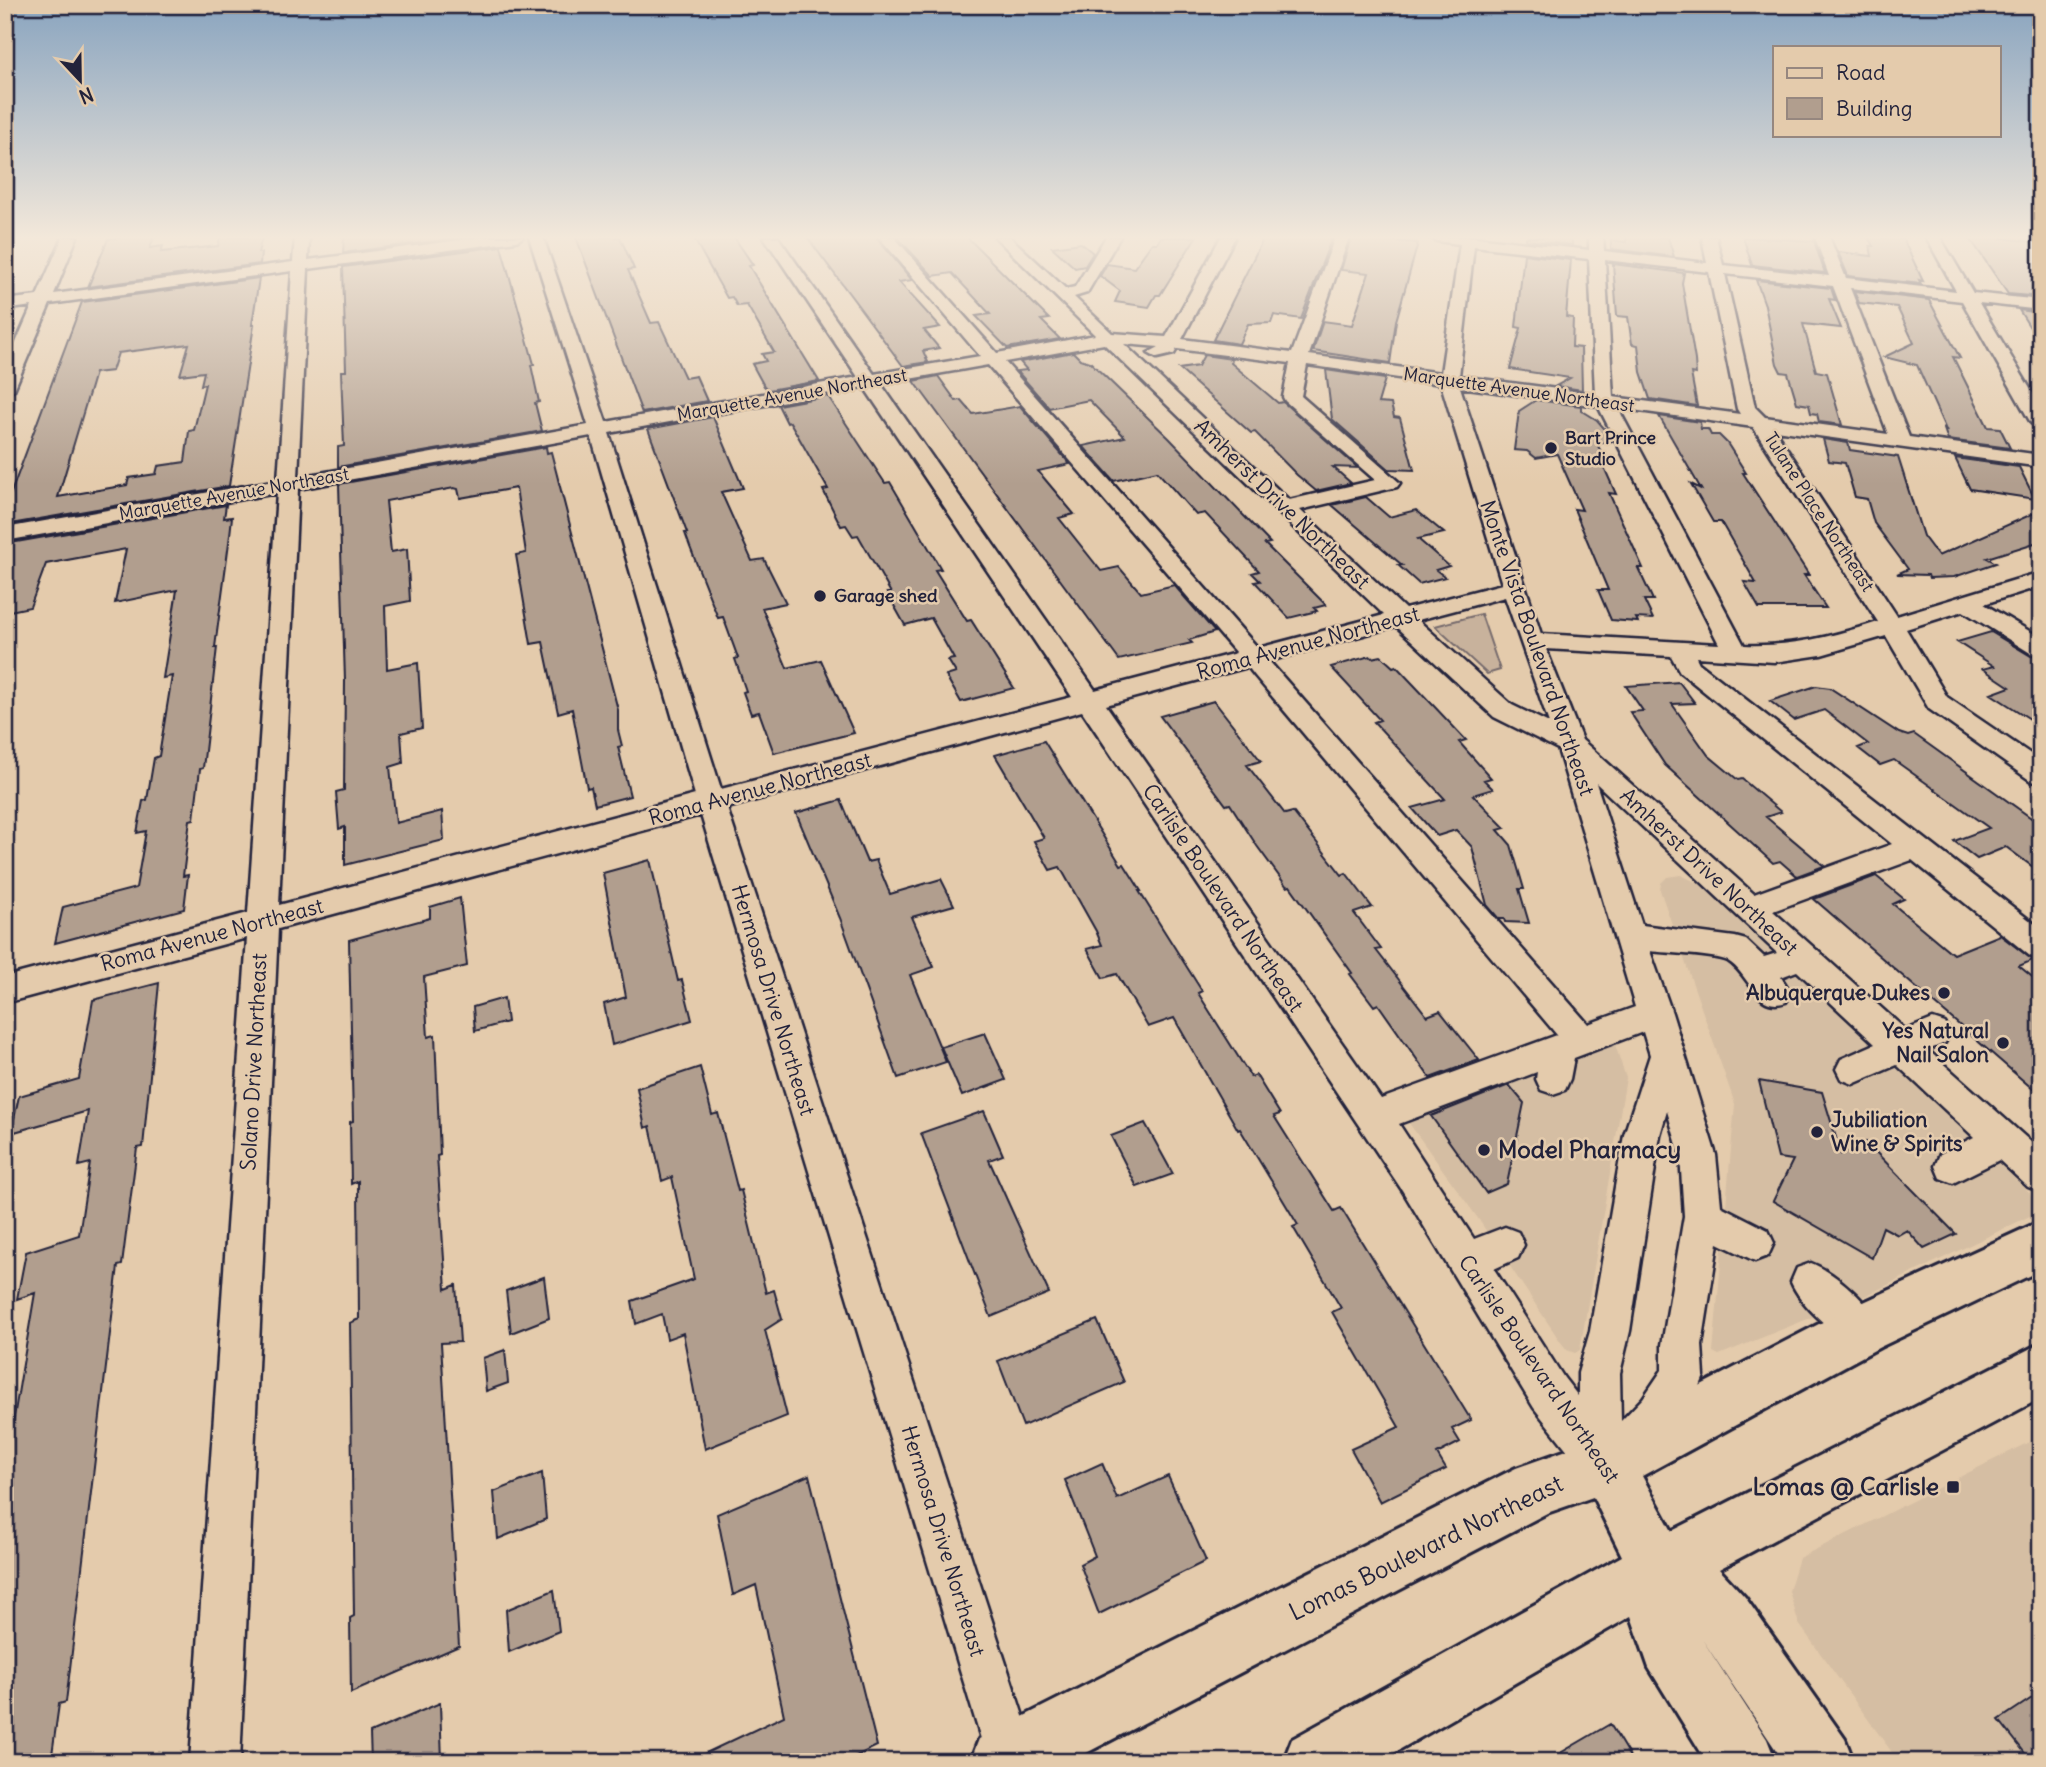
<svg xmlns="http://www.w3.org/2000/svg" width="2046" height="1767" font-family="Delius,sans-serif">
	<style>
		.built { fill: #d5bea3 }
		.green { fill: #c8b29c; stroke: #756a6c; stroke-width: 2 }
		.building { fill: #b19e8e; stroke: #22223b; stroke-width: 2; fill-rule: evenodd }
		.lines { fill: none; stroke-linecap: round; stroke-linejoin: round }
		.minor-casing { stroke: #22223b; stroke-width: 5 }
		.major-casing { stroke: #22223b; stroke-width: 6 }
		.minor { fill: #e4cbac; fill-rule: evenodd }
		.major { fill: #e4cbac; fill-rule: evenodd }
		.poi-dot { fill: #22223b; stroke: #e4cbac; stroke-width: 2.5 }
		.labels { text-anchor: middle; stroke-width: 5; stroke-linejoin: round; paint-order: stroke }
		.far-street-label { font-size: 18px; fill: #22223b; stroke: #e4cbac }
		.far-poi-label { font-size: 18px; font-weight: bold; fill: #22223b; stroke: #e4cbac; text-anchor: start }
		.street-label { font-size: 21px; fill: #22223b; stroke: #e4cbac }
		.poi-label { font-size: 21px; font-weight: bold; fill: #22223b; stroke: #e4cbac; text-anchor: end }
		.near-poi-label { font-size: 24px; font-weight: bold; fill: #22223b; stroke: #e4cbac; text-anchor: start }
		.near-street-label { font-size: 24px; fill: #22223b; stroke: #e4cbac }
	</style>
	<rect width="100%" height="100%" fill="#e4cbac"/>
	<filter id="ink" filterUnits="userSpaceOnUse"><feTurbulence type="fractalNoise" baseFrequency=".0143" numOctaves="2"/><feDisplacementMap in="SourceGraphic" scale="14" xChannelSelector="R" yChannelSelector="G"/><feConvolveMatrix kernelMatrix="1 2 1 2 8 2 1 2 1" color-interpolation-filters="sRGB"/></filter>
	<g filter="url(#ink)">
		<path class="built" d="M1681 875 1704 886 2027 1190 2037 1202 2036 1213 1867 1295 1719 1355 1713 1352 1735 1104 1660 890 1661 883 1667 877Z
			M1605 1014 1626 1078 1580 1350 1575 1353 1567 1350 1560 1341 1477 1217 1390 1097Z
			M2041 1436V1762H1899L1799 1624 1789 1591 1799 1558Z"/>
		<path class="green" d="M1481 614 1500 670 1487 674 1435 626Z"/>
		<path class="building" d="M126 237H154L150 248 163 246 161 252 218 246 220 237H262L258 253H261L260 264 88 287 108 239Z
			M344 237H465L343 253Z
			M576 237H620L634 269 628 270 651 323 659 322 685 378 696 376 707 401 642 413Z
			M693 237H734L753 265 749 266 819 381 769 390 764 386 752 364 766 361 762 354 774 352 747 305 737 306 732 297 727 298Z
			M807 237H876L912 280 899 282 940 327 924 330 939 348 923 351 928 362 903 366Z
			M897 237H967L1049 319 1041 320 1060 339 1007 348 976 316 990 314 952 273 933 276Z
			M1161 237H1196L1160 295H1156L1149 307 1115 302 1120 291 1100 276 1107 264 1134 268 1152 243H1157Z
			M1264 237H1332L1301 319 1274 315 1271 323 1248 324 1239 344 1213 340Z
			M1351 237 1418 243 1396 321 1390 363 1313 351 1323 321 1352 325 1369 273 1341 270Z
			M1526 237H1572V245L1526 240Z
			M1626 237H1668L1674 257 1611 249V240L1626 242Z
			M1743 237 1814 241 1825 273 1752 265Z
			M1868 237 1903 239 1923 281 1919 280 1921 284 1848 276 1838 252 1872 256 1870 246H1873Z
			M1969 237H1994L2041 243V297L2008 294Z
			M1081 243 1093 253 1085 266 1075 268 1052 247Z
			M501 246 534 364 531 365 539 402 535 403 542 431 338 467V447L344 446 341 371H346L343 267Z
			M1524 254 1571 260 1566 317 1573 318 1572 347 1581 348 1582 390 1556 386 1570 378 1510 369 1521 328 1516 327Z
			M1613 264 1684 273 1682 283 1695 360 1696 374 1691 373 1697 406 1650 399 1641 372 1638 345 1632 344 1628 317 1617 316Z
			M259 278 252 325H254L229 486 5 525V509L82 302ZM189 344 180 375 204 372 201 385 205 384 194 430 189 431 185 462 158 466 156 474 129 478 127 485 58 497 95 373 112 371 118 353Z
			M1756 280 1831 288 1835 300 1829 299 1841 328 1803 324 1816 371 1827 373 1842 425 1819 422 1817 414 1811 413 1809 405 1797 403 1788 373 1781 372 1777 364 1765 305Z
			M1854 291 1929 300 1960 358 1953 357 1988 427 2000 428 2010 448 1948 440 1944 429 1946 430 1917 365 1884 357 1914 343 1897 307 1859 303Z
			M2019 310 2041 313V345Z
			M1073 352 1080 359 1090 362 1169 438 1270 543 1265 544 1326 605 1314 608 1317 611 1289 618 1255 582 1260 581 1252 573 1259 571 1205 513 1196 515 1157 471 1114 481 1083 446 1125 437 1089 400 1049 408 1017 371 1027 370 1020 362Z
			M1204 355 1232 359 1231 363 1278 403 1283 402 1358 468 1333 467 1351 483 1316 491 1297 475 1255 432 1251 433 1179 369 1198 366Z
			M1326 370 1385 379 1378 403 1391 404 1394 417 1400 418 1414 470 1389 469 1332 419Z
			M938 376 956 401 961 400 973 414 1020 406 1070 464 1038 471 1074 514 1059 518 1101 571 1119 567 1141 593 1174 585 1215 632 1189 640 1192 643 1119 660 914 381Z
			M828 396 885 483 890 482 941 569 935 570 967 621 971 620 1014 688 961 702 946 676 956 673 948 660 954 659 931 618 905 625 887 593H891L858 535 853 536 846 525 841 526 823 490 828 489 790 422 787 423 778 405Z
			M1536 400 1581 406V410L1597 420 1610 435 1613 441 1597 444 1608 465H1603L1616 494 1609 493 1643 568H1638L1653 600H1644L1653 619 1636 618 1638 622 1611 620 1598 590H1608L1574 509 1582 510 1557 454 1536 458 1527 451 1514 450 1519 411Z
			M1659 416 1700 422 1701 429H1708L1711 435H1719L1727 443 1746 473H1743L1809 575H1804L1826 608H1759L1744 582 1756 583 1721 522H1713L1691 484 1701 489Z
			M713 417 743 488 721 492 752 561 764 559 786 603 762 608 787 668 821 660 854 733 774 753 759 712 751 714 743 692 746 691 735 659 738 658 723 617 718 618 690 547 685 533H687L648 429Z
			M1823 439 1848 443 1850 450 1898 457 1923 536 1938 556 2041 510V541L1987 558 1996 563 1954 577 1929 578 1928 575 1897 574 1908 569 1874 523 1867 499 1855 497 1845 463 1829 461Z
			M546 447 547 453 551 452 618 710V730L622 746 618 747 630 796 595 805 591 787 587 788 572 709 558 713 543 642 531 644 516 555 526 553 516 488 460 498 458 489 454 488 386 501 391 552 407 549 410 601 385 606 387 669 418 663 422 728 401 733 403 763 390 767 396 823 442 811 444 840 345 865V827L339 829 336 792 344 790 345 681 339 484Z
			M1955 458 2019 467 2035 499 1970 489Z
			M1366 497 1389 517 1416 510 1444 533 1418 539 1449 566 1436 570 1445 577 1419 584 1398 565H1402L1332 505Z
			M226 505 224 518 232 517 230 535 215 647H217L203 768 200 769 194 819 190 820 183 876 188 875 184 909 55 943 63 907 136 888 146 831 137 833 143 801 147 800 154 758 159 756 172 676 163 678 177 590 115 603 126 549 46 564 30 607 5 612V544Z
			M1991 632 2031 656 2041 658V726L1991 694 2010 687 1983 669 1994 666 1957 642Z
			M1370 656 1372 658 1381 656 1393 667 1396 666 1466 740 1459 742 1491 778 1484 780 1493 789 1473 795 1505 828 1498 830 1511 845 1524 889H1519L1529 923 1505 922 1504 919H1499L1487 905 1472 847 1456 830 1437 836 1412 808 1445 799 1374 722 1380 720 1331 667Z
			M1679 682 1695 703 1672 704 1708 755 1738 780 1742 779 1781 812 1766 817 1824 866 1797 876 1780 861 1773 863 1665 765 1630 712 1643 711 1626 686Z
			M1816 686 1830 688 1899 733 1908 736 1914 734 2041 825V873L2006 847 1977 859 1954 841 1989 828 1894 760 1880 765 1858 748 1868 744 1824 710 1794 720 1770 701Z
			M1214 701 1261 761 1247 765 1285 814 1293 812 1342 875 1346 873 1372 907 1354 913 1381 949 1376 950 1427 1016 1440 1011 1479 1060 1430 1078 1378 1004 1374 1006 1350 974 1352 973 1290 886 1287 887 1257 846 1230 804 1226 805 1160 716Z
			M1044 741 1121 865 1124 864 1141 891H1139L1202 991 1198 993 1251 1077 1256 1075 1280 1114 1274 1116 1334 1211 1341 1208 1471 1420 1452 1429 1460 1442 1437 1454 1446 1469 1380 1502 1351 1449 1399 1427 1332 1312 1341 1308 1293 1227 1298 1225 1240 1129 1238 1130 1174 1018 1148 1027 1117 974 1103 978 1087 949 1102 945 1096 931 1060 867 1050 870 1034 841 1044 838 995 755Z
			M841 800 867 862 876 860 890 894 941 879 954 905 912 917 934 967 910 975 946 1062 898 1078 840 918 796 813Z
			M650 860 678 981 682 980 692 1020 612 1045 604 1004 626 997 603 873Z
			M1876 876 1904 899 1893 904 1953 954 2000 935 2033 960 2019 966 2041 984V1096L1814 899Z
			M460 898 467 966 424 977 428 1037 435 1035 440 1155 437 1156 446 1289 456 1285 460 1342 441 1343 459 1646 351 1693 350 1618 354 1616 350 1323 359 1319 358 1181 351 1184 350 1122 353 1121 349 940 430 918V907Z
			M159 983 143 1147 137 1148 122 1265 118 1266 66 1702 59 1704 51 1762H5V1448L9 1447 35 1293 17 1299 26 1252 79 1235 90 1163 79 1166 88 1111 11 1133 19 1096 79 1079 93 1000Z
			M504 998 507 1022 475 1031 473 1007Z
			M985 1033 1006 1080 962 1096 941 1047Z
			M700 1067 712 1115 718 1113 738 1191 741 1190 766 1293 774 1290 782 1319 765 1330 787 1416 705 1449 683 1333 667 1339 662 1314 636 1324 632 1301 694 1279 672 1177 662 1181 650 1126 645 1128 637 1088Z
			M1759 1081 1822 1092 1841 1154 1866 1142 1956 1234 1924 1249 1907 1230 1898 1235 1883 1227 1872 1258 1773 1201 1793 1160 1778 1158Z
			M1509 1085 1524 1103 1507 1184 1486 1193 1431 1116Z
			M984 1111 1003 1155 989 1160 1049 1293 991 1317 921 1133Z
			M1145 1123 1173 1174 1137 1187 1111 1136Z
			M544 1277 549 1318 511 1333 506 1291Z
			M1097 1320 1124 1382 1023 1426 998 1361Z
			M505 1350 508 1383 486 1391 483 1358Z
			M1102 1463 1117 1499 1168 1476 1206 1561 1099 1614 1080 1564 1095 1556 1065 1480Z
			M542 1473 546 1519 498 1539 494 1492Z
			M809 1475 877 1746 844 1762H687L784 1716 756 1585 733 1595 717 1514Z
			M554 1590 559 1631 509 1652 506 1610Z
			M2041 1692V1762H2032L1999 1720Z
			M440 1703 442 1762H371L370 1733Z
			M1610 1724 1633 1762H1545Z"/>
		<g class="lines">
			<defs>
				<path id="minor" d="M63 237H77L54 294 293 262 295 237H309L308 260 484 237H523L516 241 308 269 298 477 588 425 529 237H543L606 422 858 377 764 237H778L874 374 980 356 879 237H894L997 353 1095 335 995 237H1010L1066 289 1075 287 1106 237H1120L1087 293 1074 297 1112 333 1166 337 1221 237H1235L1182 339 1292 353 1335 237H1349L1309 355 1441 373 1460 244 1437 241 1430 237H1475L1589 250V237H1603L1604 251 1707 263 1702 237H1716L1723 265 1829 276 1815 237H1829L1846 278 1956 291 1926 237H1940L1973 293 2041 300V310L1979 303 2041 407V429L2031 423 1962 301 1850 288 1909 437 2041 455V467L1775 430 1897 616 2041 572V586L1984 604 2041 638V656L2032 654 1963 611 1906 629 1947 697 2041 761V783L2031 781 1929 709 1886 636 1821 655 1774 662 1696 657 1699 663 2041 929V959L2030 956 1912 860 1773 911 1906 1030 1933 1019 1945 1023 1950 1033 1945 1043 1928 1050 2041 1151V1192L2028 1187 1999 1160 1953 1183 1940 1178 1935 1166 1940 1154 1974 1137 1897 1065 1853 1084 1841 1079 1836 1069 1841 1059 1875 1044 1797 971 1781 977 1791 993 1786 1002C1755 1013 1751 975 1728 961 1717 955 1665 953 1650 951L1672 1013 1716 1155 1721 1206 1768 1230 1774 1243 1768 1256 1755 1261 1718 1243 1702 1345 1704 1376 1698 1391 1673 1428 1651 1450 1636 1456 1626 1452 1628 1465 1621 1480 1606 1487 1591 1480 1534 1408 1402 1190 1082 711 727 808 1038 1762H988L701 815 278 929 240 1762H190L247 938 5 1003V977L248 913 277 493 5 541V528L278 480 292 271 50 304 14 390 5 395V368L32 306 5 310V300L37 296ZM1474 246 1589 259 1595 394 1459 376ZM1605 260 1709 272 1737 409 1740 414 1613 397ZM1725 274 1833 286 1888 434 1765 417 1755 407ZM1104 344 1381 612 1384 615 1258 648 1005 362ZM1124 344 1159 347 1148 353 1157 358 1174 354 1177 349 1290 363 1283 397 1285 401 1375 480 1289 500ZM988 365 1236 653 1095 690 881 384ZM1307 365 1441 384 1502 584 1405 609 1300 510 1397 487 1400 483 1301 396ZM864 387 1072 697 721 789 609 433ZM1460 387 1598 406 1719 644 1541 634ZM1618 408 1753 427 1878 622C1833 636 1792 647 1744 645ZM591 436 695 795 279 905 298 489ZM1505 597 1549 723 1512 705 1418 620ZM1396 626 1494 717 1558 749 1635 1007 1588 1024 1269 661ZM1546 649 1671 656 1680 672 1892 844 1754 894 1582 740ZM1248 667 1255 676 1557 1035 1381 1099 1106 705ZM1596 783 1777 953 1764 957 1746 940 1735 937 1642 925ZM1643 1032 1650 1055 1624 1135 1590 1331 1578 1373V1396L1564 1378 1494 1269 1518 1258 1524 1245 1518 1232 1505 1227 1474 1239 1399 1124 1537 1072 1536 1079 1541 1090 1553 1094 1565 1090 1570 1079 1574 1058ZM1667 1111 1680 1155 1684 1216 1662 1345V1370L1643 1398 1621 1421 1620 1373 1630 1331 1660 1135Z
					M1811 1263C1835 1272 1872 1305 1882 1329L1876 1343 1862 1349C1838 1339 1801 1306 1791 1282L1797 1268Z"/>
				<path id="major" d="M2041 1221V1270L1880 1347 1642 1476 1672 1531 2041 1343V1398L1719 1569 1745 1597 1845 1739 1854 1762H1784L1702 1639 1767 1739 1776 1762H1707L1649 1668 1631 1616 1378 1762H1283L1292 1739 1622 1556 1593 1497 1547 1513 1069 1762H970L979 1739 1516 1468 1595 1440 1844 1311Z"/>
			</defs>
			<use href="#minor" class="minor-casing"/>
			<use href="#major" class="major-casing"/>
			<use href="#minor" class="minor"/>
			<use href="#major" class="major"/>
		</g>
	</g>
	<linearGradient id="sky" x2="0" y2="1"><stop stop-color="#89a4bf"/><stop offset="0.49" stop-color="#f3e8da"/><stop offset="1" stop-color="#f3e8da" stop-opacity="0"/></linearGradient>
	<rect width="2046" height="484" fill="url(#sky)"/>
	<g class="poi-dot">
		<circle cx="1551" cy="448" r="7"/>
		<circle cx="820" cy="596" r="7"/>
		<circle cx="1944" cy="993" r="7"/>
		<circle cx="2003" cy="1043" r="7"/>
		<circle cx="1817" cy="1132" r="7"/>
		<circle cx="1484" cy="1150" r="7"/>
		<rect x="1946" y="1480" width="14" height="14" rx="3.5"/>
	</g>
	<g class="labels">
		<g class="far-street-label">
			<text transform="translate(1519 390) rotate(8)" y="6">Marquette Avenue Northeast</text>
			<text transform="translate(792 395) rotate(-10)" y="6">Marquette Avenue Northeast</text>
			<text transform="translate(234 494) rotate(-10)" y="6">Marquette Avenue Northeast</text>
			<text transform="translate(1819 512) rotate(57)" y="6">Tulane Place Northeast</text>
		</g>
		<g class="far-poi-label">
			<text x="1565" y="444">Bart Prince<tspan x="1565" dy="21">Studio</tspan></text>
			<text x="834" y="602">Garage shed</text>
		</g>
		<g class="street-label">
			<text transform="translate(1282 504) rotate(44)" y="7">Amherst Drive Northeast</text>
			<text transform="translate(1308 643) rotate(-15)" y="7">Roma Avenue Northeast</text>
			<text transform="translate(1537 648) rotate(71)" y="7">Monte Vista Boulevard Northeast</text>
			<text transform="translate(760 789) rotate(-15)" y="7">Roma Avenue Northeast</text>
			<text transform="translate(1709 872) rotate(43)" y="7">Amherst Drive Northeast</text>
			<text transform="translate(1223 898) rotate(56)" y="7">Carlisle Boulevard Northeast</text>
			<text transform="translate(212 935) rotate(-15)" y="7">Roma Avenue Northeast</text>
			<text transform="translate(773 1000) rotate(73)" y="7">Hermosa Drive Northeast</text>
			<text transform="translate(254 1062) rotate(-87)" y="7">Solano Drive Northeast</text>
			<text transform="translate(1539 1369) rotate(56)" y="7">Carlisle Boulevard Northeast</text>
			<text transform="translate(943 1541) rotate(73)" y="7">Hermosa Drive Northeast</text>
		</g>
		<g class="poi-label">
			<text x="1930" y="1000">Albuquerque Dukes</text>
			<text x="1989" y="1038">Yes Natural<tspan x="1989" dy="24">Nail Salon</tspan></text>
			<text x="1831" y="1127" text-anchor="start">Jubiliation<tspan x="1831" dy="24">Wine &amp; Spirits</tspan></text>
		</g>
		<g class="near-poi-label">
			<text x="1498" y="1158">Model Pharmacy</text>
			<text x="1939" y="1495" text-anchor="end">Lomas @ Carlisle</text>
		</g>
		<g class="near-street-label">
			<text transform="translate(1426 1548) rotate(-26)" y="8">Lomas Boulevard Northeast</text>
		</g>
	</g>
	<rect width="2046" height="1767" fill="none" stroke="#e4cbac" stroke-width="28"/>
	<rect x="14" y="14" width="2018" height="1739" fill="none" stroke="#22223b" stroke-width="2.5" filter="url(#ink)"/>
	<rect x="1773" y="46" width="228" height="91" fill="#e4cbac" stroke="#96877f" stroke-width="2"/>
	<rect x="1787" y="68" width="35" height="10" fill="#e4cbac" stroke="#96877f" stroke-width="2"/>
	<text x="1836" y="80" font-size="21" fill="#22223b">Road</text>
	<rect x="1787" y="98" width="35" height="21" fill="#b19e8e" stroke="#96877f" stroke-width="2"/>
	<text x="1836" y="116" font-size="21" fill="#22223b">Building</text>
	<g transform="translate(80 80) rotate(158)" stroke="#e4cbac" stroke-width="5" paint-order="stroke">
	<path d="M0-5L12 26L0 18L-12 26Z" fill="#22223b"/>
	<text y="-10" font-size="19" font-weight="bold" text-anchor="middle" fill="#22223b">N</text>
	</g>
</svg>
